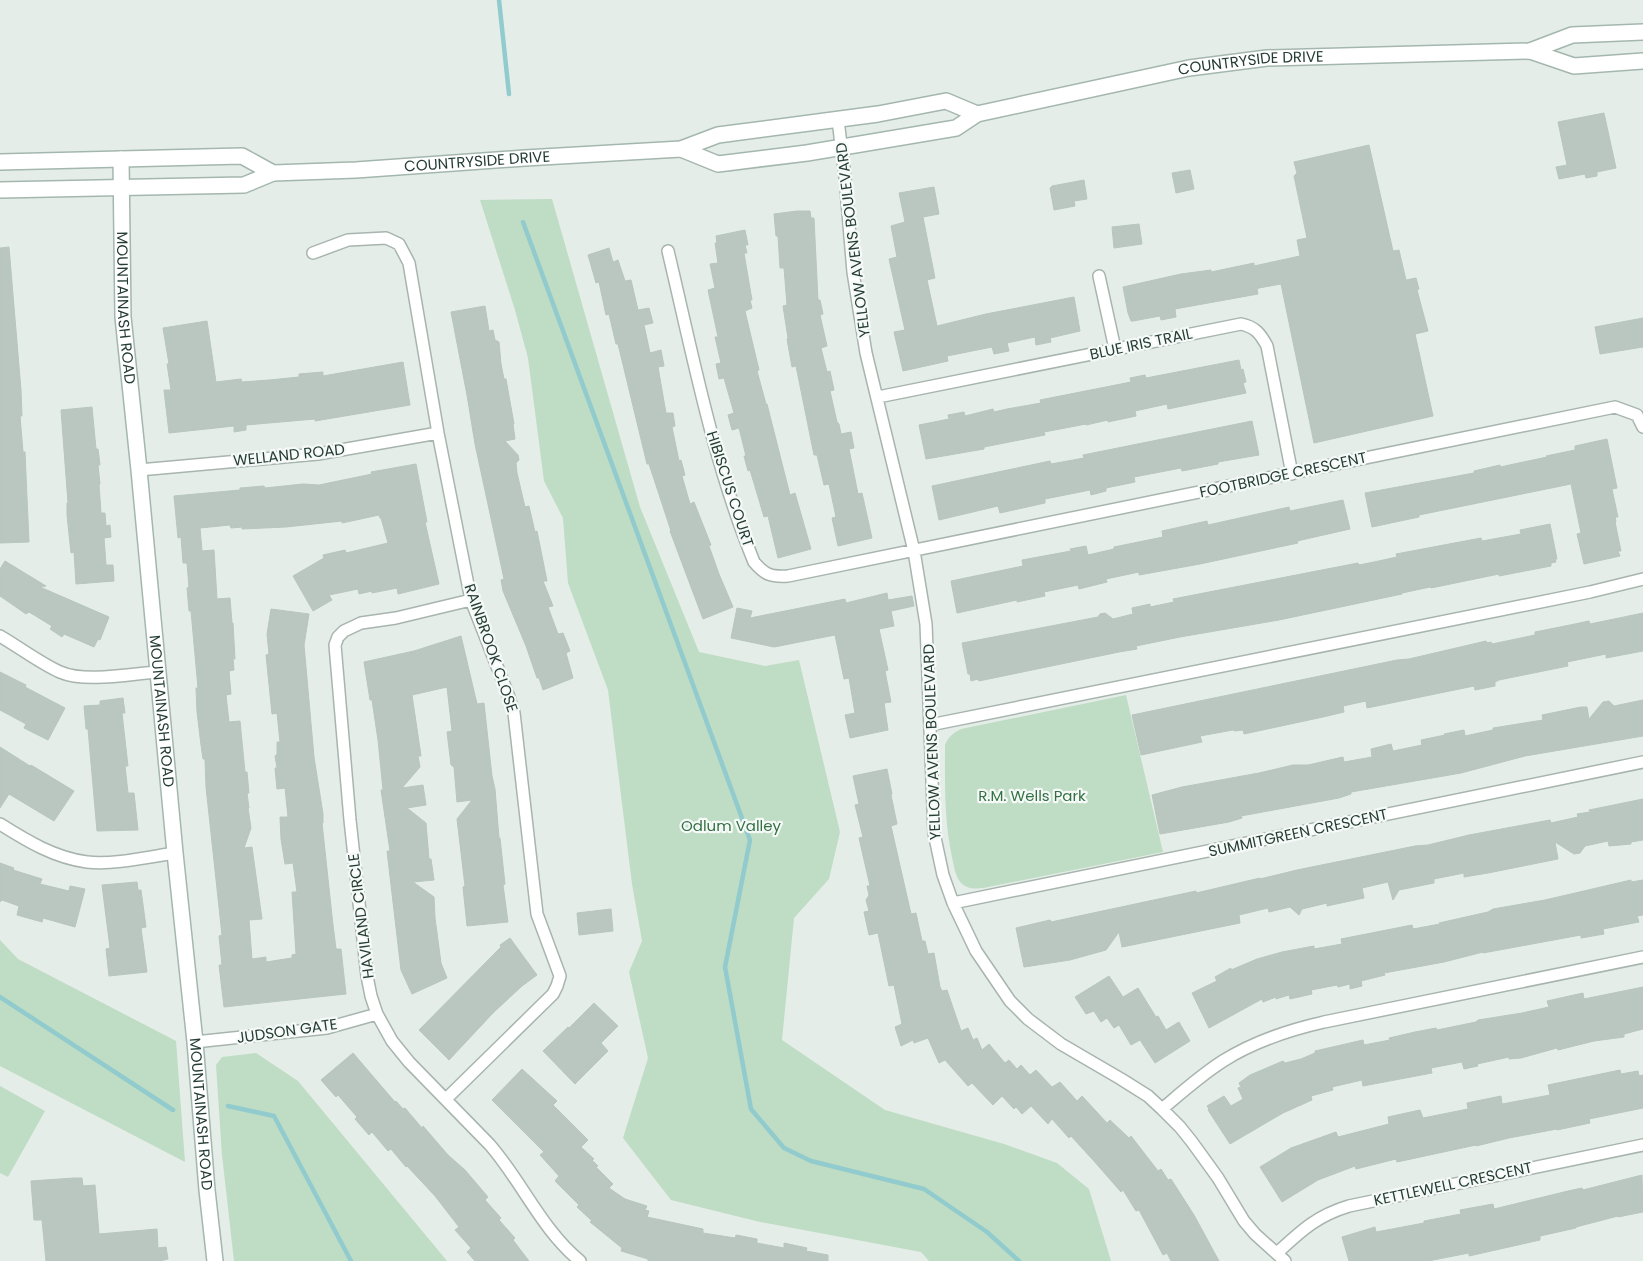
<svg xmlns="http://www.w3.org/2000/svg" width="1643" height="1261" font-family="Poppins,sans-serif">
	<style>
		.green { fill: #bfdcc4 }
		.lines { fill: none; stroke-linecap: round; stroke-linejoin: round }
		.stream { stroke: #92cbcd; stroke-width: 4.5 }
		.building { fill: #bac7c1; stroke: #b7c6be }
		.street-casing { stroke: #a8b5ae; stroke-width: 14 }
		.secondary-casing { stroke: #a4b7ae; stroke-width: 18 }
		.street { stroke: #fff; stroke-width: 11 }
		.secondary { stroke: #fff; stroke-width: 15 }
		.labels { text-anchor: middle; stroke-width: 4.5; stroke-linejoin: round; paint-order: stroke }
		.street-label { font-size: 15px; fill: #253d34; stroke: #f5f9f7 }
		.park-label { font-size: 15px; fill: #337143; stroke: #f5f9f7 }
	</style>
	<rect width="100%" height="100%" fill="#e5ede8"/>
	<path class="green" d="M552 199 640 507 699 652 765 666 799 660 840 832 829 879 794 918 782 1040 885 1110 1004 1144 1057 1163 1089 1189 1111 1261H929L921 1252 760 1222 671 1200 623 1138 648 1058 629 972 642 941 632 884 608 690 568 583 563 518 544 481 528 358 515 310 480 200Z
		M1126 695 1163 852 983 888C975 889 967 889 961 883 955 876 954 866 952 857 944 820 945 783 945 745 948 737 953 733 961 729Z
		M0 940 18 959 176 1041 185 1162 0 1066Z
		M256 1053 298 1081 447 1261H234L222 1155 216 1065 222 1057Z
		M0 1086 45 1111 8 1177 0 1173Z"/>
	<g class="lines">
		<path class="stream" d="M499 0 509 94
			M523 222 750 840 725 967 751 1109 784 1148 811 1161 924 1189 987 1232 1019 1261
			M0 997 173 1110
			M228 1106 274 1116 351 1261"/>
	</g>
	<path class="building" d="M1604 113 1616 168 1597 172V176L1586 178 1585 174 1559 179 1556 167 1567 165 1558 122Z
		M1369 145 1393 251 1399 250 1406 280 1416 278 1419 289 1417 290 1428 331 1415 334 1433 416 1314 443 1281 284 1259 288 1257 289 1258 294 1175 309 1176 317 1161 320 1160 316 1133 321H1131L1128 313 1123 287 1181 274 1211 270V272L1254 263V266L1300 256 1297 240 1307 238 1294 176 1297 173 1294 162Z
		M1190 170 1194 189 1176 193 1172 173Z
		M1084 180 1087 199 1074 201 1075 206 1054 210 1050 188 1052 186Z
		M934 187 939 214 923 217 935 278 927 280 937 326 986 314 1074 297 1080 331 1050 338 1051 342 1036 345 1035 337 1007 343 1009 351 994 354 992 347 947 356 948 361 903 371 894 332 905 330 889 259 897 257 891 226 905 222 899 193Z
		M797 211H810L811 218H814L818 300H820L823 314 820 315 827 346 821 348 827 372 830 371 834 390 830 391 837 422 839 424 841 434 851 432 854 448 849 449 858 494 862 493 872 538 838 546 832 518 836 517 829 484 824 485 817 455H814L796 366 792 367 787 339 788 338 783 306 787 305 784 268H780L778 236H776L774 214Z
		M1139 224 1142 244 1114 248 1112 227Z
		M745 230 748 245H745L747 253H744L752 300H750L752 308 745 311 759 370 757 371 766 404H767L790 495 795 493 811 549 778 558 768 516 764 517 750 470 748 471 744 456H746L739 428 732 430 728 415 734 413 724 378 719 379 716 364 721 363 715 337H718L708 290 715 288 710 264 718 263 715 243H717L716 236Z
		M9 247 21 390 22 416H20L23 452H25L29 542 0 543V248Z
		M609 248 613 262 618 260 625 281 631 280 638 310 649 308 653 323 644 325 650 353 661 350 664 366 658 367 666 413H673L675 426 672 427 679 461 681 460 685 475 682 476 690 504 694 502 711 545 709 546 719 574 733 607 703 619 670 531H671L649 464H647L618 344H616L609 314 606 315 599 282 596 283 588 255Z
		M485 306 489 331 493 330 495 340 499 342 501 364 504 379H506L514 424H513L515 439 505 441 518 455 519 460 516 463 517 473 525 507 529 506 535 532 537 531 547 581H543L553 606 548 607 558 634 563 633 570 651 566 653 573 678 543 690 539 678H537L526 646 503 591 501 580 504 579 475 444 467 395 451 312Z
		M1643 318V347L1600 354 1595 327Z
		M207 321 216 382 241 379 242 382 269 380 299 377V374L323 372V376L403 362 410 405 315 421V419L246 425V430L234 432V426L169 433 164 390H171L167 364H169L163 328Z
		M1239 360 1241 370 1243 369 1246 382 1243 383 1246 393 1168 409 1167 404 1135 411 1136 416 1108 422V420L1086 425V424L1044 432 1045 435 984 447V449L926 459 919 425 949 419 948 415 964 412 965 416 993 409 994 412 1007 409 1041 403 1040 400 1131 382 1130 378 1145 375 1146 378Z
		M92 407 96 449H98L100 465H98L100 484H99L101 513H105L106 526 110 525 111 537 104 538 106 565H113L114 581 76 584 74 552 71 553 67 515V503H68L61 410Z
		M1252 421 1259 455 1218 462V464L1182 471 1181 468 1134 477 1135 482 1106 488V491L1091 495 1090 490 1045 499V503L1000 513 998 506 939 520 932 486 1050 461 1051 464 1084 458 1083 455Z
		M1607 439 1617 488 1612 489 1618 517H1615L1616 522H1615L1621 551H1618L1620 556 1584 564 1577 534 1581 533 1571 484 1419 515V517L1372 527 1365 493 1474 473V471L1500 465V467L1547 457 1546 456 1575 450V446Z
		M416 464 427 522H425L439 584 398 594 397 588 372 593V591L359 594 358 589 329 595 332 600 313 611 293 576 324 558 323 555 345 550 346 553 388 543 381 518H380L379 515 342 523V521L286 527 242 529V527L231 528 230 525 200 528 202 551 214 550 217 599 230 598 232 623H233L235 659H233L234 670 229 671 231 694 226 695 229 722 240 721 245 772H247L249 793H247L249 808H248L251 828 244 848 252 847 262 919 249 920 252 959 266 957V962L292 958V955L296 954 292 892H297L293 863 285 864 281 839 280 817H288L285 788 277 789 275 768H277L275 756 277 754V742H280L277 713 272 714 266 655 269 654 267 634 271 609 309 614 304 645 314 757 323 814V823H322L333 925 336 949H341L346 994 224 1007 219 965H222L219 936 222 935 206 787 205 759H203L201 745 197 712 196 688H198L191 611H189L187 588 189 587 187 563H183L181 537 178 538 174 496 240 490V488L264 486 265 488 303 484 319 485 372 474 371 472Z
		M1343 500 1350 529 1297 541 1298 543 1200 564 1139 575V572L1106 579 1107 582 1079 589 1078 585 1044 592 1045 596 1017 602V600L957 613 951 581 1023 566 1022 560 1071 551 1070 549 1086 546 1088 555 1114 549V547L1163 537 1162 531 1207 521 1208 525 1289 507 1290 511Z
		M1550 524 1557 559H1555L1556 562 1551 563V566L1499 576V574L1431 588 1430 587 1402 593V594L1279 620 1180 637 1136 646 1137 649 1119 652 979 681 978 679 971 681 970 674H968L962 643 1098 617 1100 614 1105 613 1113 619 1133 614 1132 608 1150 604V607L1174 602 1173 599 1358 563 1359 565 1374 562 1397 557 1396 554 1481 538 1482 541 1521 534 1520 530Z
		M5 561 46 586 40 587 109 617 100 640 98 639 94 647 64 634 62 637 50 629 52 626 29 612 26 614 0 596V569Z
		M887 593 888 600 912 596 914 606 891 611 894 626 879 629 888 670 885 671 891 702 884 703 888 730 850 738 845 715 855 713 849 678 844 679 835 635 774 647 731 638 737 608 752 611 750 618 845 599 846 603Z
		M1643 613V651L1606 658V654L1567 662 1568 666 1499 680 1495 682V686L1475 690 1474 686 1367 708 1366 701 1343 706 1344 712 1323 717 1244 734 1243 730 1235 731 1233 730 1200 736 1202 742 1141 755 1132 715 1397 660 1409 659 1486 641 1487 643 1491 642 1492 644 1535 635V632L1570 625 1589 621 1590 624Z
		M461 636 477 704 484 703 492 776 495 789 499 838H500L505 884 503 885 508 922 467 926 463 887 465 886 457 819 472 800 457 802 454 767 451 765 447 732 452 731 447 687 412 695 421 756H418L420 767 402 788 423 785 426 805 407 808 426 823 429 859H431L434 880 413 882 434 897 435 918 441 963 447 978 412 994 401 970 387 851H390L381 790H383L378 740 372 700H370L364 662 414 651Z
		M0 672 26 685 25 687 65 708 48 740 24 728 26 724 0 710Z
		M123 698 125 713H122L128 766H125L128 793H134L138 830 97 831 88 729H86L84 706 100 705V701Z
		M1643 700V736L1525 756 1461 773 1351 792V794L1339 798 1241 816 1242 818 1229 822 1160 834 1152 795 1182 787 1259 773 1293 765H1308L1343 757 1344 762 1372 757 1371 749 1391 744 1393 751 1422 745 1421 740 1445 735 1444 734 1464 730 1465 736 1493 730V728L1543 720 1542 715 1581 707H1587L1589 719 1603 702 1609 701 1614 706Z
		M0 747 30 766 31 765 74 791 54 821 9 794 0 808Z
		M887 769 892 794 891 795 897 824 891 826 911 914 916 913 922 941H925L928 954 934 953 940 987 942 991 947 990 961 1031 968 1028 973 1040 977 1038 982 1050 989 1044 1005 1063 1009 1060 1017 1069 1021 1065 1030 1075 1036 1070 1052 1087 1060 1082 1077 1101 1082 1096 1107 1123 1110 1120 1129 1138 1131 1136 1158 1171 1161 1169 1168 1180 1171 1179 1194 1215 1219 1261H1171L1167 1253 1163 1255 1139 1210 1136 1211 1123 1190 1121 1192 1093 1160 1071 1136 1069 1138 1052 1119 1048 1124 1031 1106 1022 1114 1016 1107 1014 1109 1002 1096 993 1105 972 1083 968 1086 945 1060 939 1063 928 1038 914 1043 913 1040 901 1046 895 1027 902 1024 894 985 889 986 878 933 869 935 864 912 869 911 866 900 869 895 867 886H870L859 838 863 837 855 805 859 804 853 776Z
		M1643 799V840L1631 842V844L1609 846 1608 841 1585 846 1580 853 1574 854 1555 842 1558 859 1488 873 1464 877V873L1434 879V883L1399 890 1393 900 1388 882 1362 888 1364 898 1327 906V903L1302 909 1299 915 1290 907 1269 912 1268 908 1239 915 1240 923 1122 947 1119 932 1106 950 1070 960 1024 967 1016 928 1050 920 1051 922 1196 891V893L1209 890 1260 878V879L1297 870 1415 846 1428 845 1469 835 1550 820 1551 823 1578 817 1577 814 1590 812 1589 810Z
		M0 863 14 868 13 870 42 879 40 884 69 891 70 886 85 889 75 927 43 918 42 922 17 915 19 906 2 900 0 902Z
		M1631 880V882L1643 880V915L1637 916 1639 922 1603 929 1604 934 1581 938V935L1483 953V952L1444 962 1384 973 1385 975 1361 981 1362 986 1350 989V984L1338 987 1337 985 1311 990 1312 994 1290 999 1289 995 1276 999V997L1263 1002 1262 999 1209 1028 1192 993 1217 981 1215 977 1231 968V970L1257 959 1282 952 1314 946V949L1342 944 1341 939 1412 925 1413 929 1440 924 1439 923 1488 912 1493 909 1545 900Z
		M137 882 138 890H141L146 927 141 928 147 972 109 976 106 949 110 948 102 885Z
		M611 909 613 931 579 935 577 913Z
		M510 938 537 975 522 986 493 1013 449 1060 419 1030 501 947 500 945Z
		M1109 976 1123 997 1138 988 1156 1017 1158 1016 1166 1030 1179 1022 1190 1041 1155 1063 1140 1040 1131 1045 1119 1025 1114 1028 1107 1018 1101 1022 1094 1011 1086 1014 1075 997Z
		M1643 987V1029L1624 1034V1037L1594 1041 1558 1050 1557 1048 1521 1058 1509 1059V1057L1477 1064 1478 1066 1464 1069 1462 1062 1431 1068 1432 1073 1363 1086 1362 1080 1332 1087 1333 1090 1311 1096 1312 1100 1283 1113 1230 1144 1208 1110 1209 1109 1207 1106 1224 1096 1231 1106 1243 1099 1238 1088 1241 1087 1239 1083 1250 1075 1283 1061 1285 1063 1301 1059 1315 1053V1051L1363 1040 1364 1045 1390 1040 1389 1038 1415 1032 1436 1028 1437 1030 1476 1022 1478 1020 1522 1013 1549 1007 1547 1001 1583 993 1584 999Z
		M594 1003 618 1026 601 1043 608 1051 575 1084 543 1051 568 1027 569 1028Z
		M353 1053 395 1102 396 1101 403 1109 405 1108 422 1128 423 1126 448 1155 465 1170 488 1197 485 1200 501 1218 499 1220 515 1238 513 1240 529 1261H475L467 1252 471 1248 455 1230 459 1227 435 1196 407 1166 406 1167 391 1149 388 1151 372 1132 369 1135 355 1119 357 1117 338 1095 336 1097 321 1080Z
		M522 1069 557 1101 553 1105 588 1140 581 1147 594 1159 592 1160 598 1166 596 1167 613 1184 609 1188 625 1199 647 1206 645 1210 649 1211 647 1217 703 1229V1233L735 1238 736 1235 757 1239V1243L784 1248V1243L807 1248 806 1251 828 1255V1261H648V1259L621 1251 622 1248 590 1222 592 1221 577 1207 579 1205 555 1181 559 1176 540 1155 544 1152 492 1100Z
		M1620 1070 1621 1074 1638 1071 1639 1076 1643 1075V1108L1589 1119 1590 1123 1557 1130V1129L1509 1138 1476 1146V1145L1397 1162 1396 1159 1356 1169 1355 1166 1318 1180 1282 1202 1260 1167 1291 1148 1336 1132 1338 1137 1389 1124 1388 1117 1420 1110 1423 1118 1468 1109 1467 1103 1501 1096 1502 1104 1550 1095 1548 1085Z
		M1642 1175 1643 1212 1618 1217V1216L1576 1227V1228L1540 1236V1240L1469 1256V1253L1428 1261H1349L1342 1237 1375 1227 1376 1232 1424 1223V1221L1461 1214 1460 1210 1493 1204 1494 1209 1568 1191 1582 1188 1583 1190Z
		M74 1178H82L83 1186 95 1185 99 1234 157 1229 158 1248 166 1247 168 1259 160 1261H46L42 1220H34L31 1181Z"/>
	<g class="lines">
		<defs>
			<path id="street" d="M838 120 845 177 853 272 866 353 914 551 926 624 934 833 943 875 953 903 976 951 1010 1001 1028 1019 1061 1044 1121 1079 1148 1096 1162 1109 1180 1127 1192 1142 1218 1178 1244 1221 1255 1234 1285 1261
				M668 251C693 356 713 462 754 562 765 575 771 577 788 576L1615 407 1637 415 1643 427
				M313 253 348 240 386 238 399 244 409 263 438 433 471 600 509 697 514 713 537 914 560 976 557 986 553 994 446 1099
				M1099 276 1115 349
				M878 397 1241 324C1255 327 1260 333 1267 346L1292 474
				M139 470 318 454 438 433
				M471 600 396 618 361 623 344 631 338 637 335 645 350 820 367 976 371 996 377 1014 392 1041 409 1062 490 1145C522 1182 542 1230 580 1261
				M0 636C19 647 40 663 60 672 85 683 130 674 157 672
				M930 725 1590 592 1643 579
				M0 824C27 841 55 858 87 862 114 865 148 857 175 853
				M953 903 1643 762
				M195 1042 327 1028 377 1014
				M1162 1109C1181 1093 1201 1075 1223 1061 1253 1042 1289 1030 1324 1022L1643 957
				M1277 1253C1301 1231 1316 1216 1349 1206L1643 1145"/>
			<g id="secondary">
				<path d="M1530 51 1574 66 1643 61"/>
				<path id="s1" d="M681 149 718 164 807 153 956 128 977 114 1189 68 1267 58 1530 51 1572 35 1643 32"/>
				<path id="s2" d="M121 159 123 317 139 470 175 853 195 1042 207 1190 215 1261"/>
				<path d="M0 162 242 156 273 173"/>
				<path id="s3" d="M0 190 244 185 273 173 356 170 525 158 681 149 718 135 878 114 946 101 977 114"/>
			</g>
		</defs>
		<use href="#street" class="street-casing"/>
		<use href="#secondary" class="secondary-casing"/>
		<use href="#street" class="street"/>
		<use href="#secondary" class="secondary"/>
	</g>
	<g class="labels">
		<g class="street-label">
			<text dy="5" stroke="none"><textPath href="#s1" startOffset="585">COUNTRYSIDE DRIVE</textPath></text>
			<text dy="5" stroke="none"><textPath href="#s3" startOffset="480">COUNTRYSIDE DRIVE</textPath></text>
			<text transform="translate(853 240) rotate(-97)" y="5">YELLOW AVENS BOULEVARD</text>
			<text dy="5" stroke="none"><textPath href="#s2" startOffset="149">MOUNTAINASH ROAD</textPath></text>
			<text transform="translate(1141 344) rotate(-12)" y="5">BLUE IRIS TRAIL</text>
			<text transform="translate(289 455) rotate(-6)" y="5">WELLAND ROAD</text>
			<text transform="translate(1283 475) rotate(-12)" y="5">FOOTBRIDGE CRESCENT</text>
			<text transform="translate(730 489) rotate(72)" y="5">HIBISCUS COURT</text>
			<text transform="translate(491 648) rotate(71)" y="5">RAINBROOK CLOSE</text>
			<text dy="5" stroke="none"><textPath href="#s2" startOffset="554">MOUNTAINASH ROAD</textPath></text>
			<text transform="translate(932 742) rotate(-92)" y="5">YELLOW AVENS BOULEVARD</text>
			<text transform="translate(1298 833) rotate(-12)" y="5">SUMMITGREEN CRESCENT</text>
			<text transform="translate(361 916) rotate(-97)" y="5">HAVILAND CIRCLE</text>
			<text transform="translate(287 1031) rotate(-8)" y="5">JUDSON GATE</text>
			<text dy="5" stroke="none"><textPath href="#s2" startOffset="959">MOUNTAINASH ROAD</textPath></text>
			<text transform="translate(1453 1184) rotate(-12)" y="5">KETTLEWELL CRESCENT</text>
		</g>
		<g class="park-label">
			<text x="1032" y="801">R.M. Wells Park</text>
			<text x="731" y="831">Odlum Valley</text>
		</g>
	</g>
</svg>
